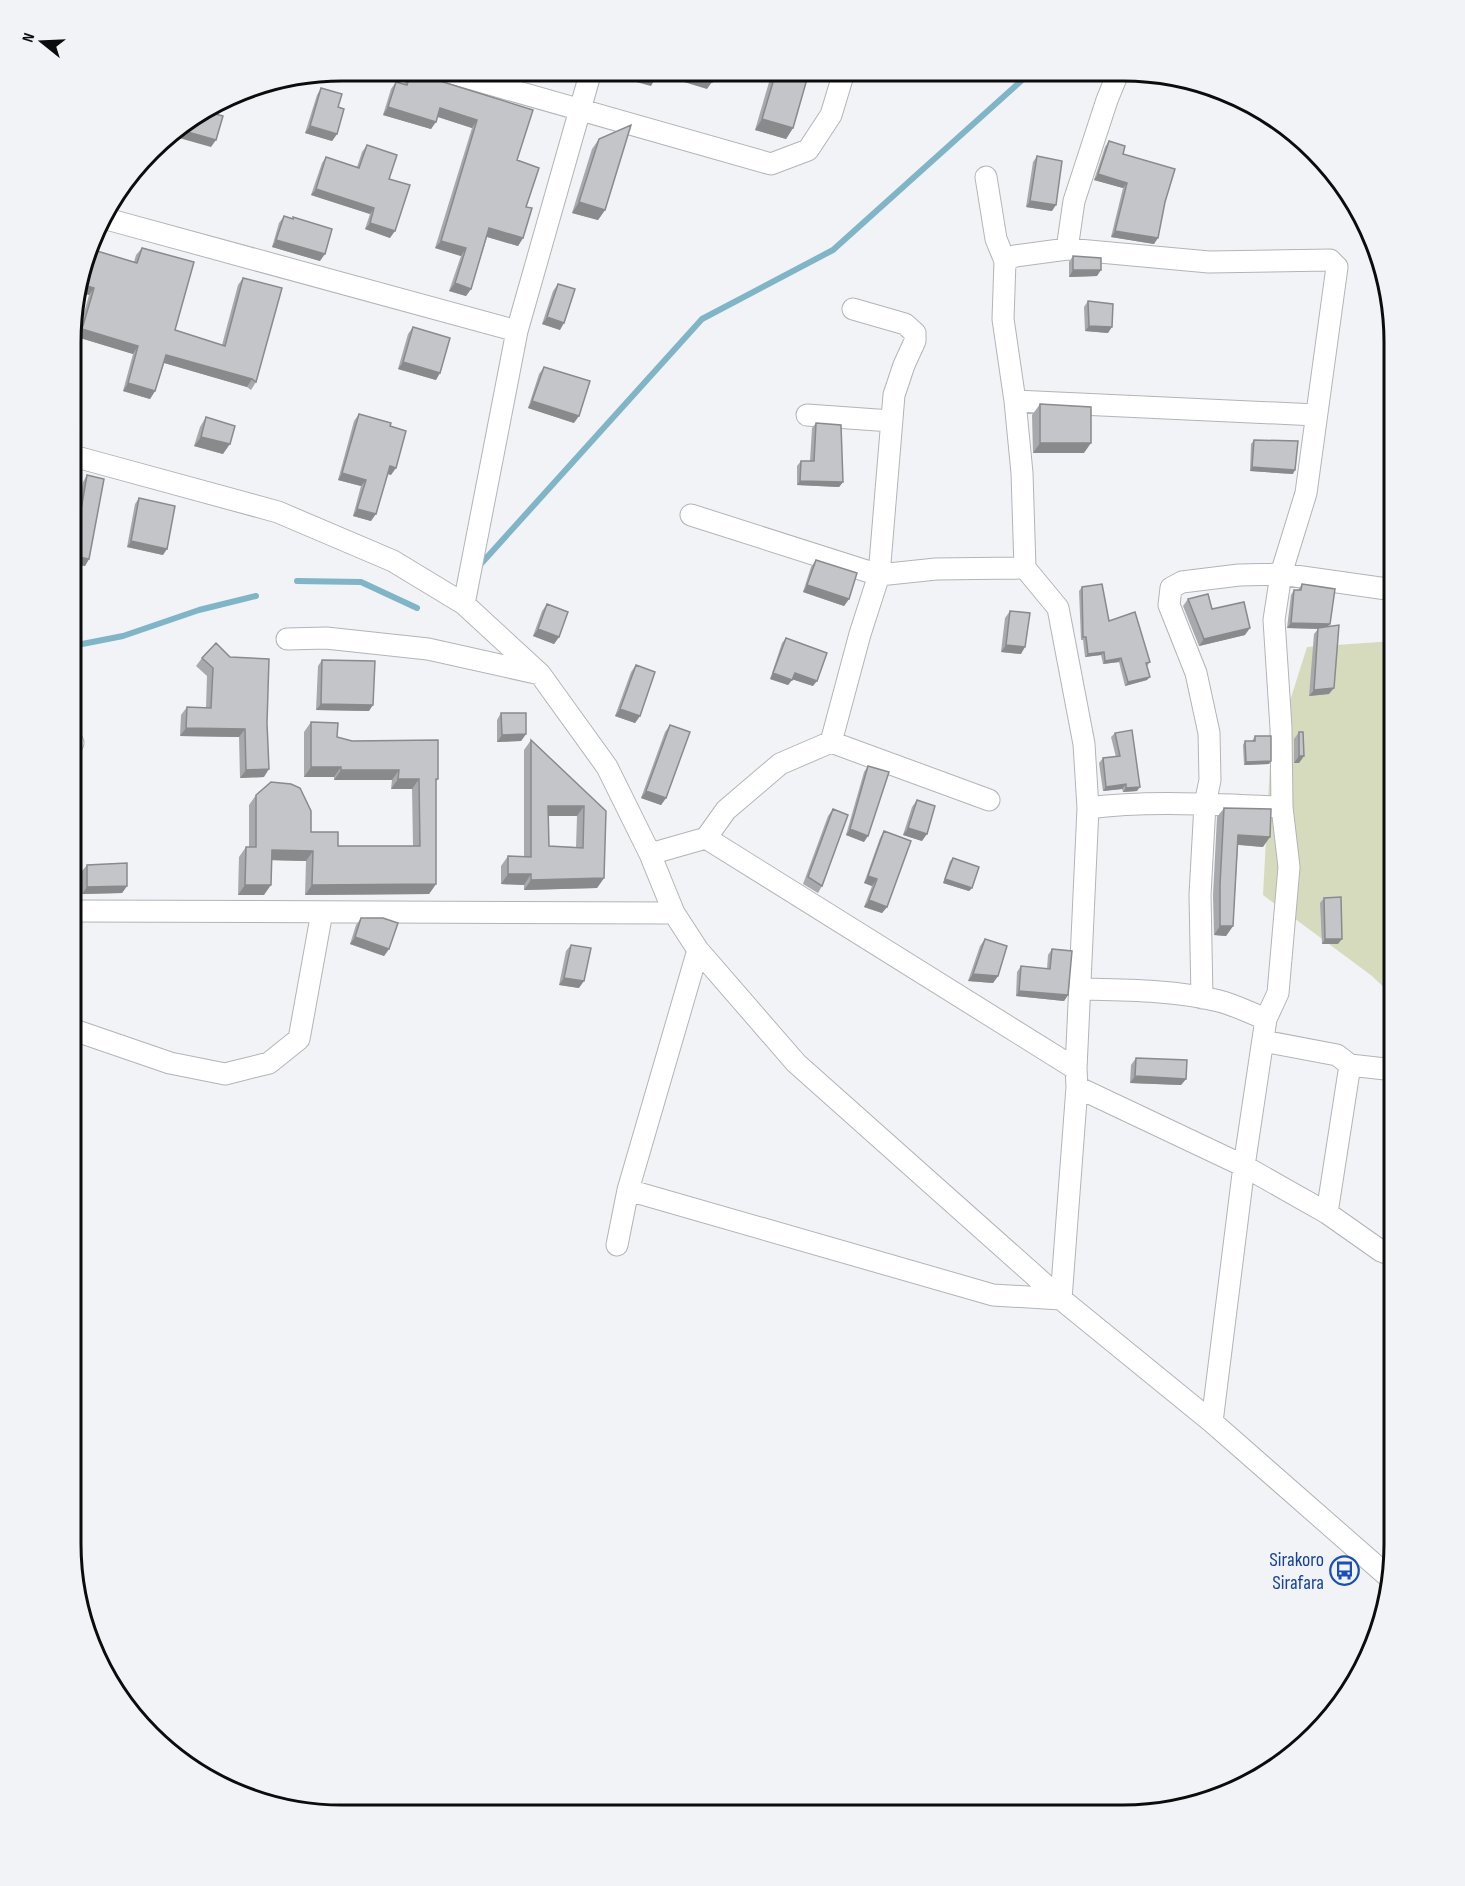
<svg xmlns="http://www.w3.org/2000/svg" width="1465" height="1886" font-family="'Sofia Sans Condensed',sans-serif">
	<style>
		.green { fill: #d6dbbe }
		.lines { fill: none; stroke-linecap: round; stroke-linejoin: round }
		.stream { stroke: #80b5c7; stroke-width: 6 }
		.minor-casing { stroke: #b2b4b7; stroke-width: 23 }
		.minor { stroke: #fff; stroke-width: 21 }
		.wall { fill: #a8a9ac; fill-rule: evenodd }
		.shaded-wall { fill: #888a8c }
		.building { fill: #c3c5c8; stroke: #888a8c; stroke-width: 1.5; fill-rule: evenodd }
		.labels { text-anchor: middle; stroke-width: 4.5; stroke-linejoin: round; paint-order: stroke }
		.transit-label { font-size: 20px; fill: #164399; stroke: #f1f3f7; text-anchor: end }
		.rim { fill: none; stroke: #0c0c0d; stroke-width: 3 }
	</style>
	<rect width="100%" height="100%" fill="#f1f3f7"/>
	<path class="green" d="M1394 641V997L1372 976 1263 895 1270 764 1307 647Z"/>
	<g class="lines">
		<path class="stream" d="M479 566 702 319 833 250 1031 72
			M297 581 361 582 417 608
			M72 646 123 636 199 610 256 596"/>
		<defs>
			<path id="minor" d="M444 71 771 164 808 150 831 115 844 72
				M986 177 996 239 1005 261
				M103 218 517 331
				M1067 249 1074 201 1107 100 1118 73
				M1015 401 1316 415
				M807 415 891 421
				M73 456 278 512 393 561 464 604 540 674 607 767 650 854 674 913 698 950 796 1063 1061 1299 1212 1422 1391 1579
				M691 515 879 575 894 395 904 365 915 341V333L905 324 853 309
				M464 604 517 331 591 71
				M287 639 326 638 428 649 540 674
				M831 742 989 800
				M72 743H73
				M1088 808 1084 744 1058 608 1025 568 1022 473 1015 401 1003 319 1005 261 1015 256 1067 249 1209 262 1330 260 1337 267 1306 493 1281 574 1274 620 1281 728 1282 807 1289 867 1278 993 1266 1019 1244 1166 1212 1422
				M706 838 1076 1069
				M650 854 706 838 726 810 780 764 831 742 860 634 879 575 936 569 1025 568
				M72 911 674 913
				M1081 989C1126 990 1175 990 1219 1001 1235 1005 1250 1013 1266 1019
				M1202 998 1200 895 1205 804 1210 780 1209 733 1196 673 1169 605 1171 588 1182 582 1239 575 1281 574 1394 590
				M71 1029 170 1063 225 1074 269 1063 299 1039 322 912
				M1263 1041 1337 1055 1350 1065 1327 1213
				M1350 1065 1394 1070
				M1077 1087 1244 1166 1327 1213 1381 1251 1394 1256
				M628 1190 993 1295 1061 1299 1077 1087 1076 1069 1088 808C1153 800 1217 805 1282 807
				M617 1245 628 1190 698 950"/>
		</defs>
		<use href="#minor" class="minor-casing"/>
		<use href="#minor" class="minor"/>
	</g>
	<path class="wall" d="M411 72 533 110 517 160 526 207 523 238 518 246 487 237 471 289 466 296 449 291 461 256 435 248 472 128 438 117 431 129 383 115 391 89 396 82 404 84 406 79Z
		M772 72H809L793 128 786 139 755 130Z
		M950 72H969L958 82Z
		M321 88 338 107 337 134 332 141 305 133 317 95Z
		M599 139 605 210 598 220 572 213 592 149Z
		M1109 141 1123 154 1165 202 1154 244 1111 237 1123 188 1094 180 1105 147Z
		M367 145 389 179 390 238 365 229 370 214 311 195 322 163 326 157 357 167 362 152Z
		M1037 156 1052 211 1026 207 1033 162Z
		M284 216 320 261 272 247 279 223Z
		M96 238 97 251 134 262 136 255 142 248 175 330 222 345 238 285 243 278 256 382 251 390 247 387 164 363 155 391 150 399 123 391 133 354 77 337 89 295 78 292Z
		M1073 256 1097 276 1069 277V262Z
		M558 284 560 330 542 324 553 291Z
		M1088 301 1108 333 1085 331 1084 307Z
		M413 327 436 380 398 369 408 334Z
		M544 367 574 423 528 408 539 374Z
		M1040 404 1084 453H1033L1032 415Z
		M359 414 390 426 391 475 388 474 371 521 353 516 361 486 338 480 354 421Z
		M206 417 223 454 194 446 200 427Z
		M816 423 843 482 839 487 797 485V466L801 461H810L812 428Z
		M1254 440 1293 474 1250 471 1251 444Z
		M87 475 89 559 85 566 72 564V537L83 482Z
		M139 498 163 555 127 547 135 504Z
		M816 560 849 599 844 606 803 592 811 567Z
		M1302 584 1327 627 1329 694 1309 696 1314 634 1318 629 1287 628 1291 595 1294 590H1298Z
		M1082 587 1109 621 1150 662 1147 666V680L1125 686 1119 662 1103 664 1101 655 1085 657 1083 640H1081L1079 591Z
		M1188 599 1212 609 1245 635 1199 646 1183 606Z
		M547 604 559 637 554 644 533 636 542 611Z
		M1010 611 1021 654 1001 652 1005 618Z
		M786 638 813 686 793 679 788 685 770 679 782 643Z
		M230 657 264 777 240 778 239 737 180 736 181 715 187 707 206 708 207 676 196 666 202 658Z
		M322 660 369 711 316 710 318 666Z
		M636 665 640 716 635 723 615 716 631 672Z
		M501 713 526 734 521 741 497 742V720Z
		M311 722 337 737 438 779 436 781V884L429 894 305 895 306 861 272 860 264 895H238L239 857 246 847H249V805L256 795 311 832 338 846H413L412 789H391L392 780H334V777H304V732Z
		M670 725 666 798 661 805 641 798 665 732Z
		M1299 732 1304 756 1299 763H1294V739Z
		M1115 733 1137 791 1123 792 1122 789 1103 791 1099 763 1103 758 1116 757 1111 737Z
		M1255 736 1269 764 1244 765 1243 745 1245 741H1252Z
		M531 740 606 811 604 878 597 888 524 890V885L501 884V866L508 856 524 857V750ZM548 816H577L576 847 549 846Z
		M868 766 864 842 846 835 864 772Z
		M917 800 922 841 903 835 912 807Z
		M1224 808 1263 847 1238 845 1233 926 1226 936 1214 935 1213 895 1217 817Z
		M833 809 822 886 818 893 803 884 828 816Z
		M884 831 887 907 882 913 864 907 872 886 864 883 880 838Z
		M953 858 972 888 969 891 943 883 950 861Z
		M87 865 127 886 122 893 82 894V871Z
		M1324 898 1338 944H1322L1320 903Z
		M361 918 389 949 384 956 350 944 356 925Z
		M985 939 998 976 993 983 968 981 980 946Z
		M571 945 579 988 559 985 566 951Z
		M1052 949 1068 995 1064 1001 1016 996 1017 972 1021 966 1047 969 1048 955Z
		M1136 1058 1186 1079 1181 1085 1130 1083 1131 1065Z"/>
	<path class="shaded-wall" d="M656 71H677L712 82 707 89 654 73Z
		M630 72 655 79 651 86 625 79Z
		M967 72H969L958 82 961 77Z
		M388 107 436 122 431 129 383 115Z
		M440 108 477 120 472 128 435 116Z
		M762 119 793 128 786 139 755 130Z
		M310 126 337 134 332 141 305 133Z
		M177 129 216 140 211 147 172 136Z
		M1098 174 1127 183 1123 188 1094 180Z
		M316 189 374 208 370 214 311 195Z
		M1030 201 1056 205 1052 211 1026 207Z
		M579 202 605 210 598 220 572 213Z
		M370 223 395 231 390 238 365 229Z
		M489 228 523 238 518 246 484 236Z
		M1115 231 1158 238 1154 244 1111 237Z
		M276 240 325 254 320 261 272 247Z
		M441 241 466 248 461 256 435 248Z
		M1073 270H1101L1097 276 1069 277Z
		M455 283 471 289 466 296 449 291Z
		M80 284 94 288 89 295 78 292Z
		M547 317 564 323 560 330 542 324Z
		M1089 326 1112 327 1108 333 1085 331Z
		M82 329 138 346 133 354 77 337Z
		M166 355 252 379 247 387 161 362Z
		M403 362 440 373 436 380 398 369Z
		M128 383 155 391 150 399 123 391Z
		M532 401 579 416 574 423 528 408Z
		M201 437 230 444 223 454 194 446Z
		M1040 443H1091L1084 453H1033Z
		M390 466 396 468 391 475 385 473Z
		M1252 467 1295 470 1293 474 1250 471Z
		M342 473 366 480 361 486 338 480Z
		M800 481 843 482 839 487 797 485Z
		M357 509 376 514 371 521 353 516Z
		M131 541 167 549 163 555 127 547Z
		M73 556 89 559 85 566 72 564Z
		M807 585 849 599 844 606 803 592Z
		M1291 623 1330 624 1326 629 1287 628Z
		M1250 628 1245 635 1199 646 1204 639Z
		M538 629 559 637 554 644 533 636Z
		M1006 645 1025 647 1021 654 1001 652Z
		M1104 652 1101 655 1085 657 1088 654Z
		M1121 658 1119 662 1103 664 1105 661Z
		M773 673 792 680 788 685 770 679Z
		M795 673 817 681 813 686 791 679Z
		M1150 677 1147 680 1125 686 1128 682Z
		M1334 688 1329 694 1309 696 1314 690Z
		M321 704 373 705 369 711 316 710Z
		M620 709 640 716 635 723 615 716Z
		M186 728 245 729 239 737 180 736Z
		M526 734 521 741 497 742 502 735Z
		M1299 756H1304L1299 763H1294Z
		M1271 761 1269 764 1244 765 1246 762Z
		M311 767H341L334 777H304Z
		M269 769 264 777 240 778 246 770Z
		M341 770H399L392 780H334Z
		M398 779H419L412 789H391Z
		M1126 784 1122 789 1103 791 1106 787Z
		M1140 787 1137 791 1123 792 1126 788Z
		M646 791 666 798 661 805 641 798Z
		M548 806H584L577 816H541Z
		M908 828 927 834 922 841 903 835Z
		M850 829 868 836 864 842 846 835Z
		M1238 835 1270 837 1263 847 1231 844Z
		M272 850 313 851 306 861 265 860Z
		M508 874H531L524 885 501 884Z
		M868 876 877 879 872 886 864 883Z
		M604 878 597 888 524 890 531 880Z
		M945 879 972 888 969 891 943 883Z
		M436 884 429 894 305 895 312 885Z
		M245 885H271L264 895H238Z
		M127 886 122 893 82 894 87 887Z
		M869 900 887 907 882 913 864 907Z
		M1220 926H1233L1226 936 1214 935Z
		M355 937 389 949 384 956 350 944Z
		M1325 939H1342L1338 944H1322Z
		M973 974 998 976 993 983 968 981Z
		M564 978 584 981 579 988 559 985Z
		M1019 991 1068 995 1064 1001 1016 996Z
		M1135 1076 1186 1079 1181 1085 1130 1083Z"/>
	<path class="building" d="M630 71H658L655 79Z
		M677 71 715 72 712 82Z
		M411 72 533 110 517 160 539 168 526 207 532 208 523 238 489 228 471 289 455 283 466 248 441 241 477 120 440 108 436 122 388 107 396 82 407 85Z
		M776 72H809L793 128 762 119Z
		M957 72H967L961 77Z
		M321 88 342 94 338 107 344 109 337 134 310 126Z
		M208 112 223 116 216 140 177 129Z
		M631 125 605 210 579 202 599 139Z
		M1109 141 1125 146 1123 154 1175 169 1165 202 1158 238 1115 231 1127 183 1098 174Z
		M367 145 397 155 389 179 410 185 395 231 370 223 374 208 316 189 326 157 359 168Z
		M1037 156 1062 161 1056 205 1030 201Z
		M284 216 293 219V217L332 229 325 254 276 240Z
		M96 238 100 239 97 251 137 263 142 248 194 262 175 330 225 346 243 278 282 288 256 382 252 379 166 355 155 391 128 383 138 346 82 329 94 288 80 284Z
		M1073 256 1101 258V270H1073Z
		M558 284 575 289 564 323 547 317Z
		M1088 301 1113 304 1112 327 1089 326Z
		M413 327 450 338 440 373 403 362Z
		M544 367 590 381 579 416 532 401Z
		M1040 404 1091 407V443H1040Z
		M359 414 391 423 390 426 406 431 396 468 390 466 376 514 357 509 366 480 342 473Z
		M206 417 235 426 230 444 201 437Z
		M816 423 841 425 843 482 800 481 801 461H814Z
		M1254 440 1298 441 1295 470 1252 467Z
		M87 475 104 479 89 559 73 556Z
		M139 498 175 506 167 549 131 541Z
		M816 560 857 573 849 599 807 585Z
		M1102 584 1109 621 1135 612 1150 662 1146 663 1150 677 1128 682 1121 658 1105 661 1104 652 1088 654 1086 637H1083L1082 587Z
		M1302 584 1335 589 1330 624 1291 623 1294 590H1301Z
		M1208 594 1212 609 1244 602 1250 628 1204 639 1188 599Z
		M547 604 568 612 559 637 538 629Z
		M1010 611 1030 613 1025 647 1006 645Z
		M1339 625 1334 688 1314 690 1318 628Z
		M786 638 827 653 817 681 795 673 792 680 773 673Z
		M216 643 230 657 269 659 267 723 269 769 246 770 245 729 186 728 187 707 211 708 213 668 202 658Z
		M322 660 375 661 373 705 321 704Z
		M636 665 655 672 640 716 620 709Z
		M501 713H526V734L502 735Z
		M311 722 338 723 337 737 352 741 438 740V779H436V884L312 885 313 851 272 850 271 885H245L246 847H256V795L271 782 291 784 300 788 311 811V832H338V846H420L419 779H398L399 770H341V767H311Z
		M670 725 690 732 666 798 646 791Z
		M1132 730 1140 787 1126 788V784L1106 787 1103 758 1120 756 1115 733Z
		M1299 732H1303L1304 756H1299Z
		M1255 736H1271V761L1246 762 1245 741H1255Z
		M531 740 606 811 604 878 531 880V874H508V856L531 857ZM548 806H584L583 848 549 846Z
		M868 766 889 772 868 836 850 829Z
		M917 800 935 806 927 834 908 828Z
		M1224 808 1271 809 1270 837 1238 835 1233 926H1220V885Z
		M833 809 848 815 822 886 808 877Z
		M884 831 911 841 887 907 869 900 877 879 868 876Z
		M953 858 979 867 972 888 945 879Z
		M127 863V886L87 887V865Z
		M1341 897 1342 939H1325L1324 898Z
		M361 918H383L398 923 389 949 355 937Z
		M985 939 1007 946 998 976 973 974Z
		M571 945 591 948 584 981 564 978Z
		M1052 949 1072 951 1068 995 1019 991 1021 966 1050 969Z
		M1136 1058 1187 1060 1186 1079 1135 1076Z"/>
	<defs>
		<symbol id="bus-ring" viewBox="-11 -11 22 22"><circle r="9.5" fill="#f1f3f7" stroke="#1a4fb4" stroke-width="1.5"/><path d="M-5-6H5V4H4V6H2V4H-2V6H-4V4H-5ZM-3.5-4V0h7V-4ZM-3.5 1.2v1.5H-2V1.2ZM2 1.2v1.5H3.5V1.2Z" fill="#1a4fb4"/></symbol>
	</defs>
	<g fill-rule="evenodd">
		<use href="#bus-ring" x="1328" y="1554" width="33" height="33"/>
	</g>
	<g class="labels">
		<g class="transit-label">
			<text x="1324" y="1566">Sirakoro<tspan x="1324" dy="23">Sirafara</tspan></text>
		</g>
	</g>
	<path d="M0 0H1465V1886H0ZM342 81H1123A261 261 0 0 1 1384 342V1544A261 261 0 0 1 1123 1805H342A261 261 0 0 1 81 1544V342A261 261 0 0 1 342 81Z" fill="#f1f3f7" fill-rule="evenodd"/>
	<path class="rim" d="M342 81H1123A261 261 0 0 1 1384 342V1544A261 261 0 0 1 1123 1805H342A261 261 0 0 1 81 1544V342A261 261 0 0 1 342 81Z"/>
	<g transform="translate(42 42) rotate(288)" stroke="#f1f3f7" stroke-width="4.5" paint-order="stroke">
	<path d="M0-4.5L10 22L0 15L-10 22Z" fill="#0c0c0d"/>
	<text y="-9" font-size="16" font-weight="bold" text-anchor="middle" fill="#0c0c0d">N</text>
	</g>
</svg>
